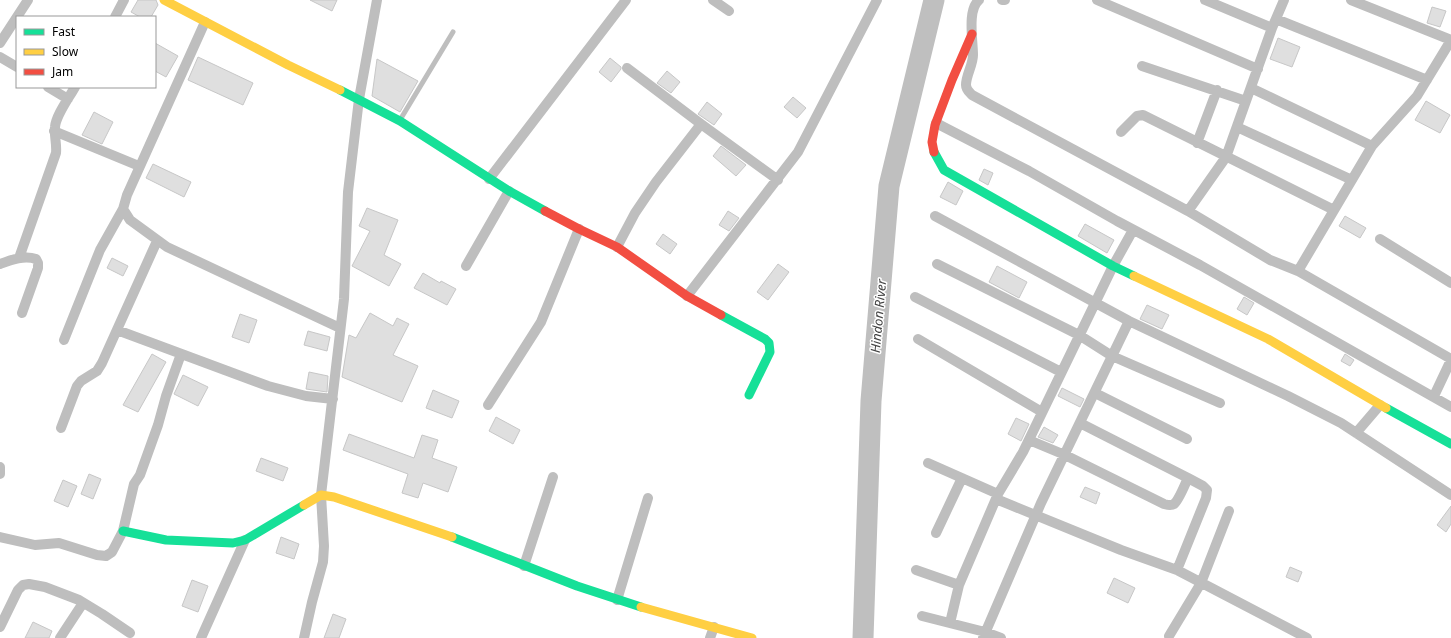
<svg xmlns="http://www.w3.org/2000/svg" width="1451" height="638" font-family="'Noto Sans',sans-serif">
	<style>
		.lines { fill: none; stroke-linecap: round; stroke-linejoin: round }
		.river { stroke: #bfbfbf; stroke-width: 21 }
		.building { fill: #dfdfdf; stroke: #c7c7c7 }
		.lane { stroke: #bebebe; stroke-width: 5 }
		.street { stroke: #bebebe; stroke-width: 10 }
		.fast { stroke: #16e098; stroke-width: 9 }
		.slow { stroke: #ffcf43; stroke-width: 9 }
		.jam { stroke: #f24e42; stroke-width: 9 }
		.labels { text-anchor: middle; stroke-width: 3; stroke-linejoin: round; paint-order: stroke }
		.water-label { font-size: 13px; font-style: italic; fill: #444; stroke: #fff }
	</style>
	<rect width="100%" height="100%" fill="#fff"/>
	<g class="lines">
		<path class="river" d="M863 638 871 401 889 186 934 0"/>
	</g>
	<path class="building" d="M138 0H156L158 5 151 17H140L131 12Z
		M310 0H337L332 11Z
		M1432 7 1446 11 1440 27 1427 23Z
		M1278 38 1300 47 1292 67 1270 59Z
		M155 43 178 56 166 77 155 71Z
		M198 57 253 83 243 105 188 80Z
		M610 58 621 67V69L611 82 599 72Z
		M377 59 418 81 400 112 372 96Z
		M667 71 680 82 671 93 657 83Z
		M793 97 806 108 797 118 784 107Z
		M1426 101 1450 115 1440 133 1415 120Z
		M707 102 722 114 714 125 698 114Z
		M94 112 113 122 102 144 82 135Z
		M721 146 746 165 736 176 713 156Z
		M153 164 191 182 184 197 146 178Z
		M984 169 993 173 988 185 979 180Z
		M948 182 963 191 956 205 940 197Z
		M367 208 398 220 384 255 401 264 389 286 352 266 370 231 359 226Z
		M728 211 739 218 729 231 719 225Z
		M1345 216 1366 228 1360 238 1339 226Z
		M1085 224 1114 240 1107 253 1078 236Z
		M663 234 677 244 670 254 656 244Z
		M112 258 128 266 123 276 107 268Z
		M778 264 789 272 768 300 757 292Z
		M997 266 1027 282 1019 298 989 282Z
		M423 273 440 283 441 281 456 289 447 305 414 288Z
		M1244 297 1254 303 1247 315 1237 309Z
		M1147 305 1169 315 1162 329 1140 319Z
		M370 313 393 326 397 318 409 324 393 355 418 366 402 402 342 377 349 335 356 338Z
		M240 314 257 320 249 343 232 337Z
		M308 331 330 337 327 351 304 345Z
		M152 354 166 362 138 412 123 405Z
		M1345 354 1354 360 1350 366 1341 361Z
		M309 372 328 376 327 392 306 389Z
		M183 375 208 387 198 406 174 394Z
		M1062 388 1084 399 1080 407 1058 396Z
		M433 390 459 401 452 418 426 408Z
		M496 417 520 430 513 444 489 431Z
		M1016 418 1029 424 1021 441 1008 434Z
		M1044 427 1058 435 1053 443 1038 437Z
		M349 434 414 458 422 435 438 440 432 458 457 467 448 492 423 483 418 498 402 493 408 474 343 450Z
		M261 458 288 468 283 481 256 471Z
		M89 474 101 479 93 499 81 494Z
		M63 480 77 486 68 507 54 501Z
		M1085 487 1100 493 1096 504 1080 497Z
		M1451 506V524L1446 532 1437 525Z
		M281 537 299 544 294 559 276 553Z
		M1290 567 1302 572 1298 582 1286 577Z
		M1114 578 1135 588 1128 603 1107 593Z
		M192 580 208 586 198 612 182 606Z
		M333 614 346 619 339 638H324Z
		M33 622 52 631 49 638H25Z"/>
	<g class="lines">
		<path class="lane" d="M400 120 453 32"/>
		<path class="street" d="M713 0 729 11
			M979 0C967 10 973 40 973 55 973 65 966 75 966 85 966 90 969 92 972 95L1188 211 1270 260 1298 271 1451 359
			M1002 0H1005
			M1097 0 1258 69
			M1205 0 1272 28
			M1351 0 1451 40
			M115 17 124 0
			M1276 19 1427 80
			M205 22 127 195 123 209 130 220 167 247 340 328
			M0 43 28 0
			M0 57 17 67
			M1142 66 1246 101
			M627 68 701 124 778 180
			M48 87 68 99
			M1251 88 1372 146
			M936 123 1029 171 1117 221 1200 265 1451 407
			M1237 127 1352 180
			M54 131 139 166
			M1121 132 1137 116 1143 115 1334 210
			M1197 143 1217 90
			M489 179 626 0
			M1188 211 1226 157 1272 28 1284 0
			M935 216 1129 321 1288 396 1341 423 1451 495
			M1380 239 1451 283
			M617 247 635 213 656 182 701 124
			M19 258 56 153C57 144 54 136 55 127 56 115 69 98 75 87
			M0 264C11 260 24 255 36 259L38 263V268L22 313
			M937 264 1079 335 1112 356 1220 403
			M466 266 509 191
			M1298 271 1372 146 1417 96 1451 40
			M687 296 798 152 877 0
			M915 297 1061 372
			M117 330 268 386 306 396 333 399
			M918 339 1042 412
			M64 340 100 250 123 209
			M1095 393 1187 439
			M1434 396 1451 360
			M488 405 541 322 579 229
			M61 428 77 386 81 381 97 371 102 363 157 241
			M1356 433 1380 405
			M1029 440 1065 455 1164 504C1168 505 1171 506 1174 504 1179 500 1185 484 1188 478L1080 423
			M928 463 998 494
			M0 467V474
			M996 499 1121 550 1177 570 1307 638
			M936 533 962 478
			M0 537 35 545 59 543 97 555 106 556 112 552 123 531 134 484 140 475 158 425 166 396 181 354
			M524 566 553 477
			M916 570 959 585
			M1177 570 1206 498 1207 490 1203 486 1188 478
			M617 600 648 498
			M922 616 985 632 1001 638
			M950 623 959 585 998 494 1023 452 1113 266 1133 230
			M0 627 18 590 23 585 29 584 45 587 79 600 102 614 130 633
			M1169 636 1201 583 1229 511
			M60 638 83 603
			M201 638 245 540
			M304 638 312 602 323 562 324 546 321 495 344 299 348 192 359 99 377 0
			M710 638 714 627
			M983 638 1041 503 1129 321"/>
		<path class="fast" d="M340 90 400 121 509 191 545 211
			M934 152 944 170 1113 266 1134 276
			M721 315 765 339 769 343 770 352 749 395
			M1386 408 1451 444
			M123 531 166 540 233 543 245 540 304 505
			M452 537 577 586 641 607"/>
		<path class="slow" d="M164 0 288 65 340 90
			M1134 276 1268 339 1386 408
			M304 505 321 495 334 497 452 537
			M641 607 752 638"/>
		<path class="jam" d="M934 152 932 142 935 125 952 80 972 34
			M545 211 579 229 617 247 687 296 721 315"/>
	</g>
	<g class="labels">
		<g class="water-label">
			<text transform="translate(878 316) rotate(-85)" y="5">Hindon River</text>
		</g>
	</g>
	<rect x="16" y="16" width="140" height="72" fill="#ffffff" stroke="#999999"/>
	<rect x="24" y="29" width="20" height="6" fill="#16e098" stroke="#999999"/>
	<text x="52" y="36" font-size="12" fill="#000000">Fast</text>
	<rect x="24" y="49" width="20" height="6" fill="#ffcf43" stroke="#999999"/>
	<text x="52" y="56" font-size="12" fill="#000000">Slow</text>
	<rect x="24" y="69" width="20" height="6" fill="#f24e42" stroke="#999999"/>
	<text x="52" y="76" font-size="12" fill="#000000">Jam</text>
</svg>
